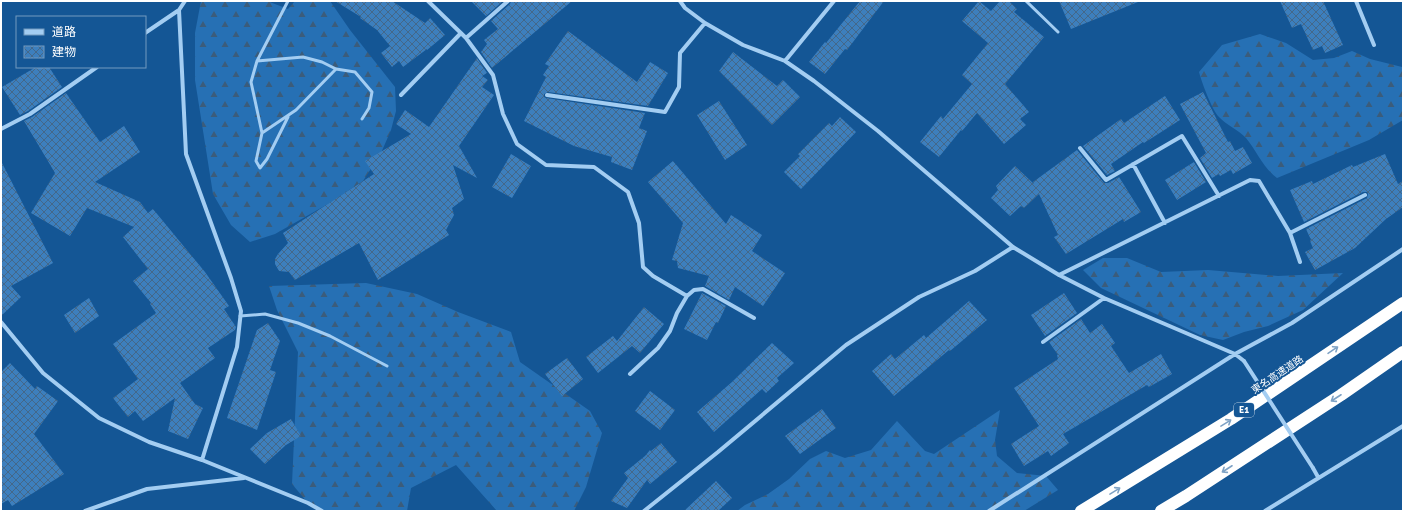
<svg xmlns="http://www.w3.org/2000/svg" width="1404" height="512" font-family="Signika,'Noto Sans JP',sans-serif">
	<style>
		.forest { fill: url(#forest-firs) }
		.building { fill: url(#building-cross-hatch) }
		.lines { fill: none; stroke-linecap: round; stroke-linejoin: round }
		.service { stroke: #a3cdf2; stroke-width: 3 }
		.minor { stroke: #a3cdf2; stroke-width: 4 }
		.motorway { stroke: #fff; stroke-width: 12 }
		.minor-bridge { stroke: #a3cdf2; stroke-width: 4 }
		.oneway { stroke: #7ea2c5 }
		.labels { text-anchor: middle; stroke-width: 4; stroke-linejoin: round; paint-order: stroke }
		.shield { fill: #145695; stroke: #b8ccdf; stroke-width: 1 }
		.shield-label { font-size: 9px; font-weight: bold; fill: #fff }
		.street-label { font-size: 10px; fill: #fff; stroke: #145695 }
	</style>
	<defs>
		<pattern id="forest-firs" width="22" height="20" patternUnits="userSpaceOnUse"><rect width="22" height="20" fill="#2670b4"/><path d="M5 1l3.5 6h-7zM16 11l3.5 6h-7z" fill="#3b5c7b"/></pattern>
		<pattern id="building-cross-hatch" width="8" height="8" patternUnits="userSpaceOnUse"><rect width="8" height="8" fill="#3d7fbd"/><path d="M0 0l8 8M0 8l8-8" fill="none" stroke="#44688a"/></pattern>
	</defs>
	<rect width="100%" height="100%" fill="#145695"/>
	<path class="forest" d="M201 1H267L288 9 295 1H330L350 30 395 87 396 111 391 130 381 153 363 181 328 204 275 234 250 242 231 225 213 194 195 80V33Z
		M1260 34 1286 43 1313 60 1334 58 1352 51 1370 59 1402 67 1403 120 1369 140 1277 178C1263 168 1257 151 1246 138 1239 130 1226 125 1219 117 1212 110 1202 83 1199 72L1222 45Z
		M1103 258H1127L1161 272 1208 270 1278 276 1343 273 1303 310 1268 326 1244 332 1223 340 1200 335 1101 288 1083 270Z
		M366 283 417 294 458 312 511 332 520 362 590 411 602 433 586 487 574 511H497L456 465 411 488 407 511H322L308 503 292 484 298 352 277 310 269 286Z
		M1000 410 995 440 997 456 1017 473 1046 476 1058 490 1024 511H737L745 505 768 494 789 479 810 459 826 451 845 458 871 450 897 421 925 451 934 454Z"/>
	<path class="building" d="M335 1H392L425 23 430 18 445 35 427 50V49L403 67 399 61 392 67 381 53 390 46 377 30 360 18 361 17Z
		M471 1H503L486 16Z
		M511 1H572L492 68 481 52 487 44 484 40 498 29 491 21 510 4Z
		M860 1H884L847 50 845 49 825 74 809 62 825 42 826 43Z
		M979 1 991 11 1000 1H1009L1017 9 1014 12 1044 37 1005 84 1029 112 1020 119 1026 125 1004 144 977 113 962 131 961 130 939 157 920 142 941 116 943 119 972 84 962 75 988 43 962 21Z
		M1059 1H1138V2L1071 29Z
		M1280 1H1323L1343 45 1325 53 1322 46 1313 50 1301 24 1292 28Z
		M568 31 637 82 650 62 668 73 648 106 548 92 544 94V97L546 98 645 113 639 128 647 131 632 170 611 162 612 157 574 146 524 121 546 77 543 75 549 66 545 64Z
		M733 52 777 86 783 80 800 97 772 125 719 71Z
		M477 58 487 73 482 76 488 80 482 87 494 95 459 146 477 178 453 165 464 199 452 208 454 215 446 230 449 235 378 280 359 243 295 280 289 272 279 271 275 264V259L278 254 288 243 283 233 374 174 365 161 411 134 396 124 405 110 429 127Z
		M36 67H49L62 87 28 111 20 115 2 87Z
		M1203 92 1228 142 1230 141 1235 151 1243 147 1252 163 1233 174 1231 170 1220 176 1219 174 1212 178 1200 158 1206 153 1180 104Z
		M66 93 100 142 124 126 140 152 95 182 140 202 148 213 153 209 205 272 229 306 224 309 236 327 235 330 208 348 215 358 180 383 195 404 203 408 188 439 168 431 175 398 143 421 135 411 128 417 113 398 138 379 113 344 156 313 150 304 151 303 133 281 148 269 123 237 134 227 87 208 70 236 31 213 55 173 24 121 32 117Z
		M1165 96 1180 120 1144 143 1143 142 1111 164 1115 171 1107 175 1083 146 1121 119 1124 123Z
		M719 101 747 145 725 160 697 115Z
		M840 117 856 132 801 189 784 172 800 156 798 154 829 123 832 126Z
		M1077 150 1104 183H1108L1119 177 1141 212 1124 222 1123 219 1066 254 1054 237 1058 235 1039 194 1024 208 1021 206 1010 216 991 198 998 190 996 186 1015 166 1034 184 1033 182Z
		M511 154 531 166 512 198 492 187Z
		M1385 154 1398 184 1403 181V207L1386 219 1355 248 1315 270 1305 252 1313 248 1310 241 1311 240 1306 229 1367 198 1368 194 1367 192H1363L1304 222 1290 190 1312 181 1313 184 1352 165 1353 167Z
		M1 161 53 263 11 286 21 297 1 316Z
		M673 161 726 224 731 215 762 235 752 251 785 273 763 306 735 287 729 300 705 286 709 276 678 268 677 261 672 260 683 223 648 182Z
		M1194 162 1206 182 1177 200 1165 180Z
		M702 293 726 306 718 323 716 322 707 340 684 329Z
		M1064 293 1077 313 1045 336 1031 315Z
		M89 298 99 316 75 333 64 315Z
		M969 301 987 320 950 351 949 350 894 396 872 371 891 354 895 359 924 335 926 338Z
		M644 307 664 324 640 353 632 346 598 373 586 357 613 336 617 341Z
		M1081 319 1090 333 1102 324 1115 343 1111 346 1129 373 1161 354 1172 374 1149 387 1147 385 1063 434 1069 443 1051 456 1048 451 1024 466 1011 444 1039 426 1014 388 1058 359 1057 355H1058L1049 342Z
		M268 323 280 341 270 370 276 372 257 430 227 418 257 330Z
		M772 343 794 363 777 378 779 381 766 393 762 389 714 432 697 412 732 382Z
		M567 358 583 379 562 396 545 374Z
		M10 363 35 389 37 386 58 401 34 434 64 474 12 506 8 500 1 504V372Z
		M650 391 675 410 660 430 635 411Z
		M822 409 836 428 800 454 785 436Z
		M291 419 301 436 286 445 265 464 250 449 267 433Z
		M661 443 677 462 650 484 647 480 627 508 611 501 628 478 624 473 645 456 650 450 651 451Z
		M716 481 732 498 718 511H684Z"/>
	<g class="lines">
		<path class="service" d="M1026 1 1058 32
			M257 61 288 1
			M336 69 296 110 262 133 251 82 257 61 303 57 322 62 336 69 355 72 372 92 369 108 362 119
			M262 133 256 161 260 168 267 159 288 117
			M240 316 265 314 298 323 330 336 387 366"/>
		<path class="minor" d="M428 1 466 38 493 75 503 114 517 144 546 165 594 167 628 192 639 223 643 267 653 276 687 296 694 290 703 289 754 318
			M680 1 685 8 705 23 743 45 785 61 814 81 878 131 1013 247 1059 275 1104 298 1235 354 1244 361
			M1356 1 1374 45
			M179 10 186 154 231 278 241 311 237 347 202 460
			M145 33 179 10 185 1
			M466 38 508 1
			M785 61 834 1
			M401 95 461 33
			M547 95 665 112 679 87 680 53 705 23
			M1 129 30 114 97 67
			M1080 148 1106 180 1182 136 1219 196
			M1133 164 1165 223
			M1290 233 1365 195
			M1059 275 1250 180 1259 181 1290 233 1300 262
			M1 322 43 373 99 418 149 442 202 460 308 503 322 511
			M1043 342 1104 298
			M630 374 658 348 670 331 677 313 687 296
			M1313 468 1318 477
			M85 511 147 489 244 478
			M644 511 718 452 846 345 919 297 975 271 1013 247
			M989 511 1235 354 1292 323 1403 249
			M1265 511 1403 426"/>
		<path class="motorway" d="M1081 511 1231 419 1403 303
			M1161 511 1186 496 1341 395 1403 352"/>
		<path class="minor-bridge" d="M1244 361 1313 468"/>
	</g>
	<defs><path id="oneway-shaft" d="M-6 0H5M1.5-3L5.5 0L1.5 3" fill="none" stroke-width="1.6" stroke-linecap="round" stroke-linejoin="round"/></defs>
	<g class="oneway">
		<use href="#oneway-shaft" transform="translate(1333 350) rotate(-34)"/>
		<use href="#oneway-shaft" transform="translate(1336 398) rotate(147)"/>
		<use href="#oneway-shaft" transform="translate(1226 423) rotate(-32)"/>
		<use href="#oneway-shaft" transform="translate(1227 469) rotate(147)"/>
		<use href="#oneway-shaft" transform="translate(1115 491) rotate(-32)"/>
	</g>
	<g class="labels">
		<rect class="shield" x="1234" y="403" width="20" height="14" rx="3"/>
		<g class="shield-label">
			<text x="1244" y="413">E1</text>
		</g>
		<g class="street-label">
			<text transform="translate(1277 374) rotate(-34)" y="4">東名高速道路</text>
		</g>
	</g>
	<rect width="1404" height="512" fill="none" stroke="#ffffff" stroke-width="4"/>
	<rect x="16" y="16" width="130" height="52" fill="#145695" stroke="#729abf"/>
	<rect x="24" y="29" width="20" height="6" fill="#a3cdf2" stroke="#729abf"/>
	<text x="52" y="36" font-size="12" fill="#ffffff">道路</text>
	<rect x="24" y="46" width="20" height="12" fill="url(#building-cross-hatch)" stroke="#729abf"/>
	<text x="52" y="56" font-size="12" fill="#ffffff">建物</text>
</svg>
